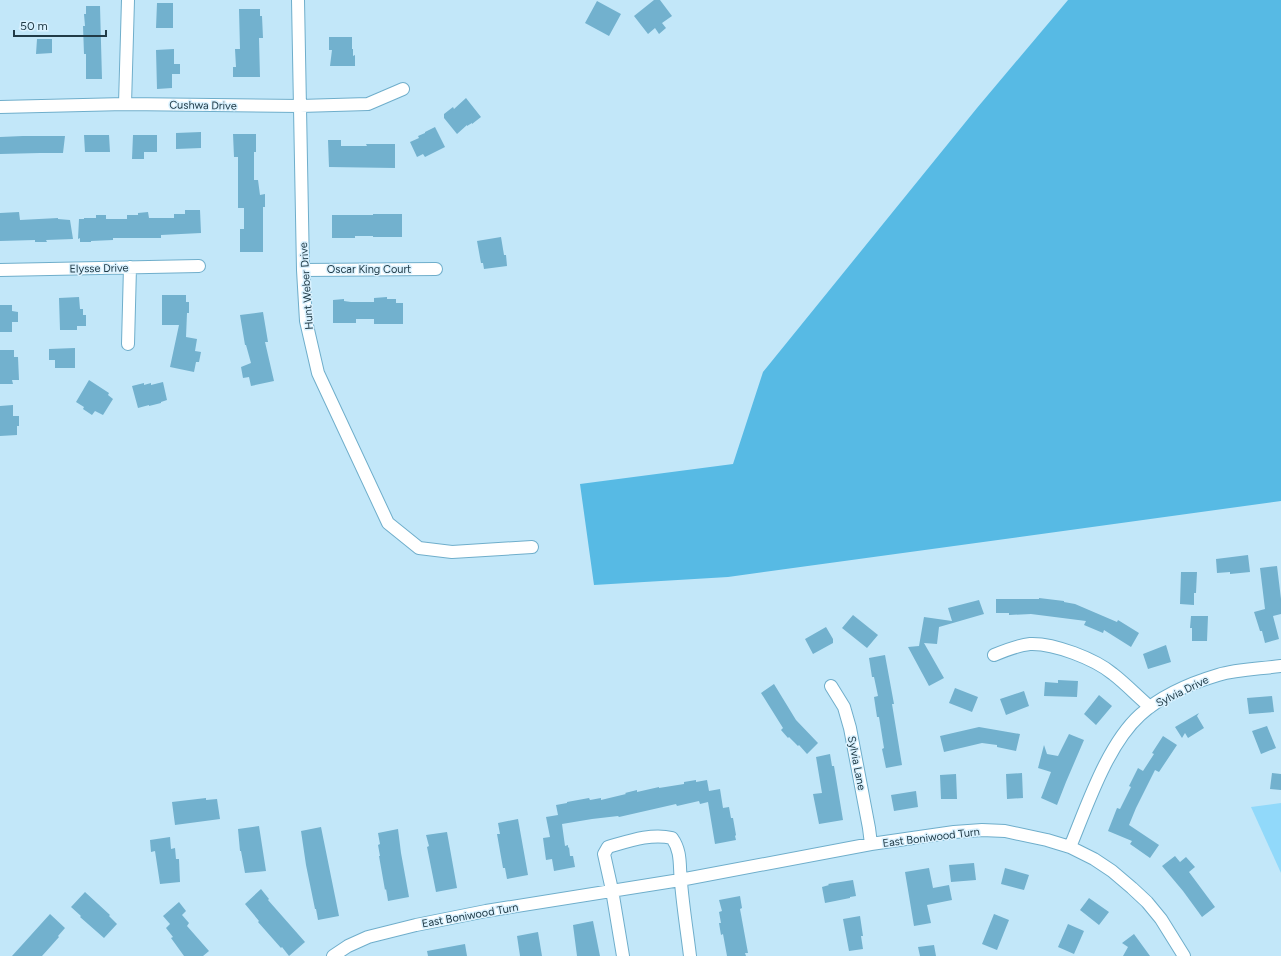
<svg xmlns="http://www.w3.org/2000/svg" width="1281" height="956" font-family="Figtree,sans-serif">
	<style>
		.green { fill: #91d9fa }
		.forest { fill: #57bae4 }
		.building { fill: #72b1ce }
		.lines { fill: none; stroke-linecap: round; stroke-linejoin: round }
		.minor-casing { stroke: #6faecb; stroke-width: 14 }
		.minor { stroke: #fff; stroke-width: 12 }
		.labels { text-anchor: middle; stroke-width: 3; stroke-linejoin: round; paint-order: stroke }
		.street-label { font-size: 11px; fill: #213b47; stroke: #daf2ff }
	</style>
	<rect width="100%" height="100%" fill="#c2e7f9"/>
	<path class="green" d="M1281 803V873L1251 807Z"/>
	<path class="forest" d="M1068 0H1281V501L728 577 594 585 580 484 733 464 763 372 977 108Z"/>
	<path class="building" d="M654 0H660L672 16 662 23 666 28 659 34 655 28 648 34 634 16Z
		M597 1 621 14 609 36 585 23Z
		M157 3H173V28H156Z
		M86 6H100L102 79H86V54H84L83 26H85L84 14H86Z
		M239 9H260V16H262L263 38H259L260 77H233V67H236L235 49H240Z
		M329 37H352V49H353V56L355 55V66H330L332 50H329Z
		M37 39H52V53L36 54Z
		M174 49V64H180V74H172V88L157 89 156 50Z
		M466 98 481 117 472 124V123L467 126V125L457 134 444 118V114L453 107 454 109Z
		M435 127 445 147 425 157 423 154 417 157 410 142 419 138 418 136 425 133V132Z
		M201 132V148L176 149V133Z
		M233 134H256V152H254V180H258L260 195 265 194V207H263V252H240V229H244V208H238V157H234Z
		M84 135H109L110 152H85Z
		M133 135H157V152H144V159H132Z
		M23 136H65L63 153H40L0 154V137Z
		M328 140H341V146H367L366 144H395V168L329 167Z
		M185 210H200L201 233 161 235V238H113V240L91 241V242H80V238L78 239 79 219H84V218H96V215H106V219H127V215H138V213L148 212 149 218H174V214H185Z
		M19 212 20 220 58 218V219L70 220 73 239 46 240 47 242H35V240L0 241V213Z
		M373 214H402V237H373V236H355V238H332V215H373Z
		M501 237 504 255H506L507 266 484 269 483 263H481L477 241Z
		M162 295H186V302H189V313H187L186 337 197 339 195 351 201 352 199 362H196L194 372 170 367 179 325H162Z
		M79 297 80 309H83V315H86V326H77V330H60L59 298Z
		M387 297V299H396V303H403V324H374V319H356V323H333V300L344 299V301L351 302H374V298Z
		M0 305H12V311L18 312V322H12V332H0Z
		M263 312 268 342H265L274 381 251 386 249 377 243 378 241 367 251 363 246 345H245L240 315Z
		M75 348V368H55V360H49V349Z
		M0 350H14V357H18L19 380H12L13 384H0Z
		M89 380 109 393 108 395 113 399 103 415 95 411 92 415 83 409 84 407 76 402Z
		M163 382 167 400 161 402V403L149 406V405L138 408 132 386 144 383V385L151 383V385Z
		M13 405V416H19V426H17V435L0 436V406Z
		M1248 555 1250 572 1230 574V572L1217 573 1216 559Z
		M1277 566 1281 599V614L1273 616 1279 639 1265 643 1262 631H1260L1254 612 1265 609 1260 568Z
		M1181 572H1197L1196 593H1194V605L1180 604Z
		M1039 598 1064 601V602L1075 604 1117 622 1118 620 1139 633 1131 647 1104 630 1103 633 1084 625 1086 621 1031 614 1009 615V613H996V599H1039Z
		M979 600 984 614 939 627 937 644 924 643 944 678 929 686 908 647 919 646 924 617 952 621 948 608Z
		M853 615 878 635 867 648 842 628Z
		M1191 616H1208L1207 641H1192V628H1190Z
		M826 627 833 639V643L813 654 805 639Z
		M1166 645 1171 662 1148 669 1143 654Z
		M885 655 894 704H892L902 765 886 768 882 749 884 748 879 717H877L874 697 878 696 874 677H872L869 658Z
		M1058 680 1078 681 1077 697 1044 696 1045 682 1058 683Z
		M774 684 796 720 818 743 807 754 799 745 798 746 789 737 788 738 781 730 783 728 761 693Z
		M955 688 978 697 972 712 949 703Z
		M1024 691 1029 706 1006 715 1000 699Z
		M1099 695 1112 706 1096 725 1084 714Z
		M1272 696 1274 712 1249 714 1247 698Z
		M1199 713 1197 716 1204 728 1188 738 1185 733 1182 738 1175 727Z
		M1267 726 1276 748 1261 754 1252 731Z
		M979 727 1020 734 1016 751 997 747V745L982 743 944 752 940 736Z
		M1069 734 1084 740 1066 782 1057 805 1041 798 1051 772 1038 768 1044 745 1047 754 1058 756Z
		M1163 736 1177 745 1159 772 1155 770 1136 808 1129 825 1159 845 1150 858 1130 844 1132 841 1108 831 1117 808 1120 809 1131 787 1129 786 1138 768 1143 771 1154 754 1152 753Z
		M830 754 832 766H834L843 820 819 824 813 794 822 793 816 757Z
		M1022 773 1023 798 1007 799 1006 774Z
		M1272 773 1281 774V790L1270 789Z
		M956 774 957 799H941L940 775Z
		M696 780V782L707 780 709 791 720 789 723 808 729 807 731 818H733L736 835 735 836 736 840 715 844 708 802 700 804 699 801 677 806 676 804 619 817 618 816 592 819 562 824 565 846 568 845V848L569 847 570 856H573L575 867 554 871 552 859 546 860 543 838 550 837 546 817 558 815 556 805 567 803V802L589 798 590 800 601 798V800L626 794 625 793 637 790V792L659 787V788L684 784V782Z
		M916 791 918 807 894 811 891 795Z
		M206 798V800L217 799 220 819 175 825 172 802Z
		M518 819 528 875 507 879 505 868H503L497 834H500L498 823Z
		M259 826 266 871 245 873 241 851H240L238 829Z
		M321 827 339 916 318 920 316 909H315L306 865 301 831Z
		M398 829 401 853 409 897 388 901 386 889 385 890 379 856H380L378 845 380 844 378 833Z
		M447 832 457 888 436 892 427 847 429 846 426 835Z
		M170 837 171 849 175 848 176 859H179L180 882 160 884 155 851 151 852 150 840Z
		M1175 856 1180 862 1186 857 1195 867 1189 872 1215 907 1202 917 1183 891 1162 866Z
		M974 863 976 880 951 882 949 865Z
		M929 868 933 888 949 885 952 900 927 905 931 923 914 926 905 872Z
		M1005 868 1029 875 1024 890 1001 884Z
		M853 880 856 896 850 897V898L825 903 822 887 829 885 828 884Z
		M261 889 269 899 268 900 305 942 289 956 282 947 281 948 258 922 259 921 245 904Z
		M85 892 110 915 109 916 117 924 104 938 80 917 81 916 71 907Z
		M740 896 742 908 740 909 748 953H745L746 956H727L723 934 721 935 719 923H721L719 912 722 911 719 900Z
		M1089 898 1109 912 1099 925 1080 910Z
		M179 902 186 911 182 915 189 923 187 926 209 951 203 956H184L171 938 173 937 166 928 170 924 163 916Z
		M50 914 65 928 58 936 59 937 51 946 42 956H12Z
		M994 914 1009 920 997 950 982 944Z
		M860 916 863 936H861L863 949 849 951 843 919Z
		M593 921 600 956H577L573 925Z
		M1068 924 1084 931 1074 954 1058 947Z
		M538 932 542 956H520L517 936Z
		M1134 934 1150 956H1123L1128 947 1122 943Z
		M465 944 467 956H428L427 951Z
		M934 945 936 956H920L918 947Z"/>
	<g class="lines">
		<defs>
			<path id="minor" d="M298 0 303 270 306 321 318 373 388 523 419 548 452 552 532 547
				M125 104 128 0
				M0 107 125 104 300 106 368 104 403 89
				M0 270 199 266
				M303 270 436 269
				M128 344 130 267
				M994 655C1006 650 1018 645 1030 644 1054 643 1095 659 1113 674 1126 684 1137 696 1150 707
				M831 686 844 707 850 728 869 828 871 844
				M1070 847C1087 806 1107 745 1140 715 1161 696 1191 683 1218 675 1238 669 1260 669 1281 666
				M333 956 348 946 368 937 416 925 486 911 680 880 871 844 954 832 982 830 1005 831 1047 840 1070 847 1094 859 1112 871 1132 888 1147 902 1161 919 1184 956
				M623 956 612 890 604 854 608 847C629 841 651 833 672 838 682 852 679 866 681 882 683 907 687 931 690 956"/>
		</defs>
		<use href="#minor" class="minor-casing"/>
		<use href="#minor" class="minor"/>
	</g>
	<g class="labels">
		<g class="street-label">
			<text transform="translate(203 105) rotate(1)" y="4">Cushwa Drive</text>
			<text transform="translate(99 268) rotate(-1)" y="4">Elysse Drive</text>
			<text x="369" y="273">Oscar King Court</text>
			<text transform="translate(306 286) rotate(-94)" y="4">Hunt Weber Drive</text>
			<text transform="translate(1182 691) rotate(-26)" y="4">Sylvia Drive</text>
			<text transform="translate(857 763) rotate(79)" y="4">Sylvia Lane</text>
			<text transform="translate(931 837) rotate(-7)" y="4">East Boniwood Turn</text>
			<text transform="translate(470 915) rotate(-10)" y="4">East Boniwood Turn</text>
		</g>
	</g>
	<path d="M14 30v6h92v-6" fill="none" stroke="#213b47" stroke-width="2"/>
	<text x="20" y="30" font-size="12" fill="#213b47" stroke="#daf2ff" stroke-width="3" paint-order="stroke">50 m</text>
</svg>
